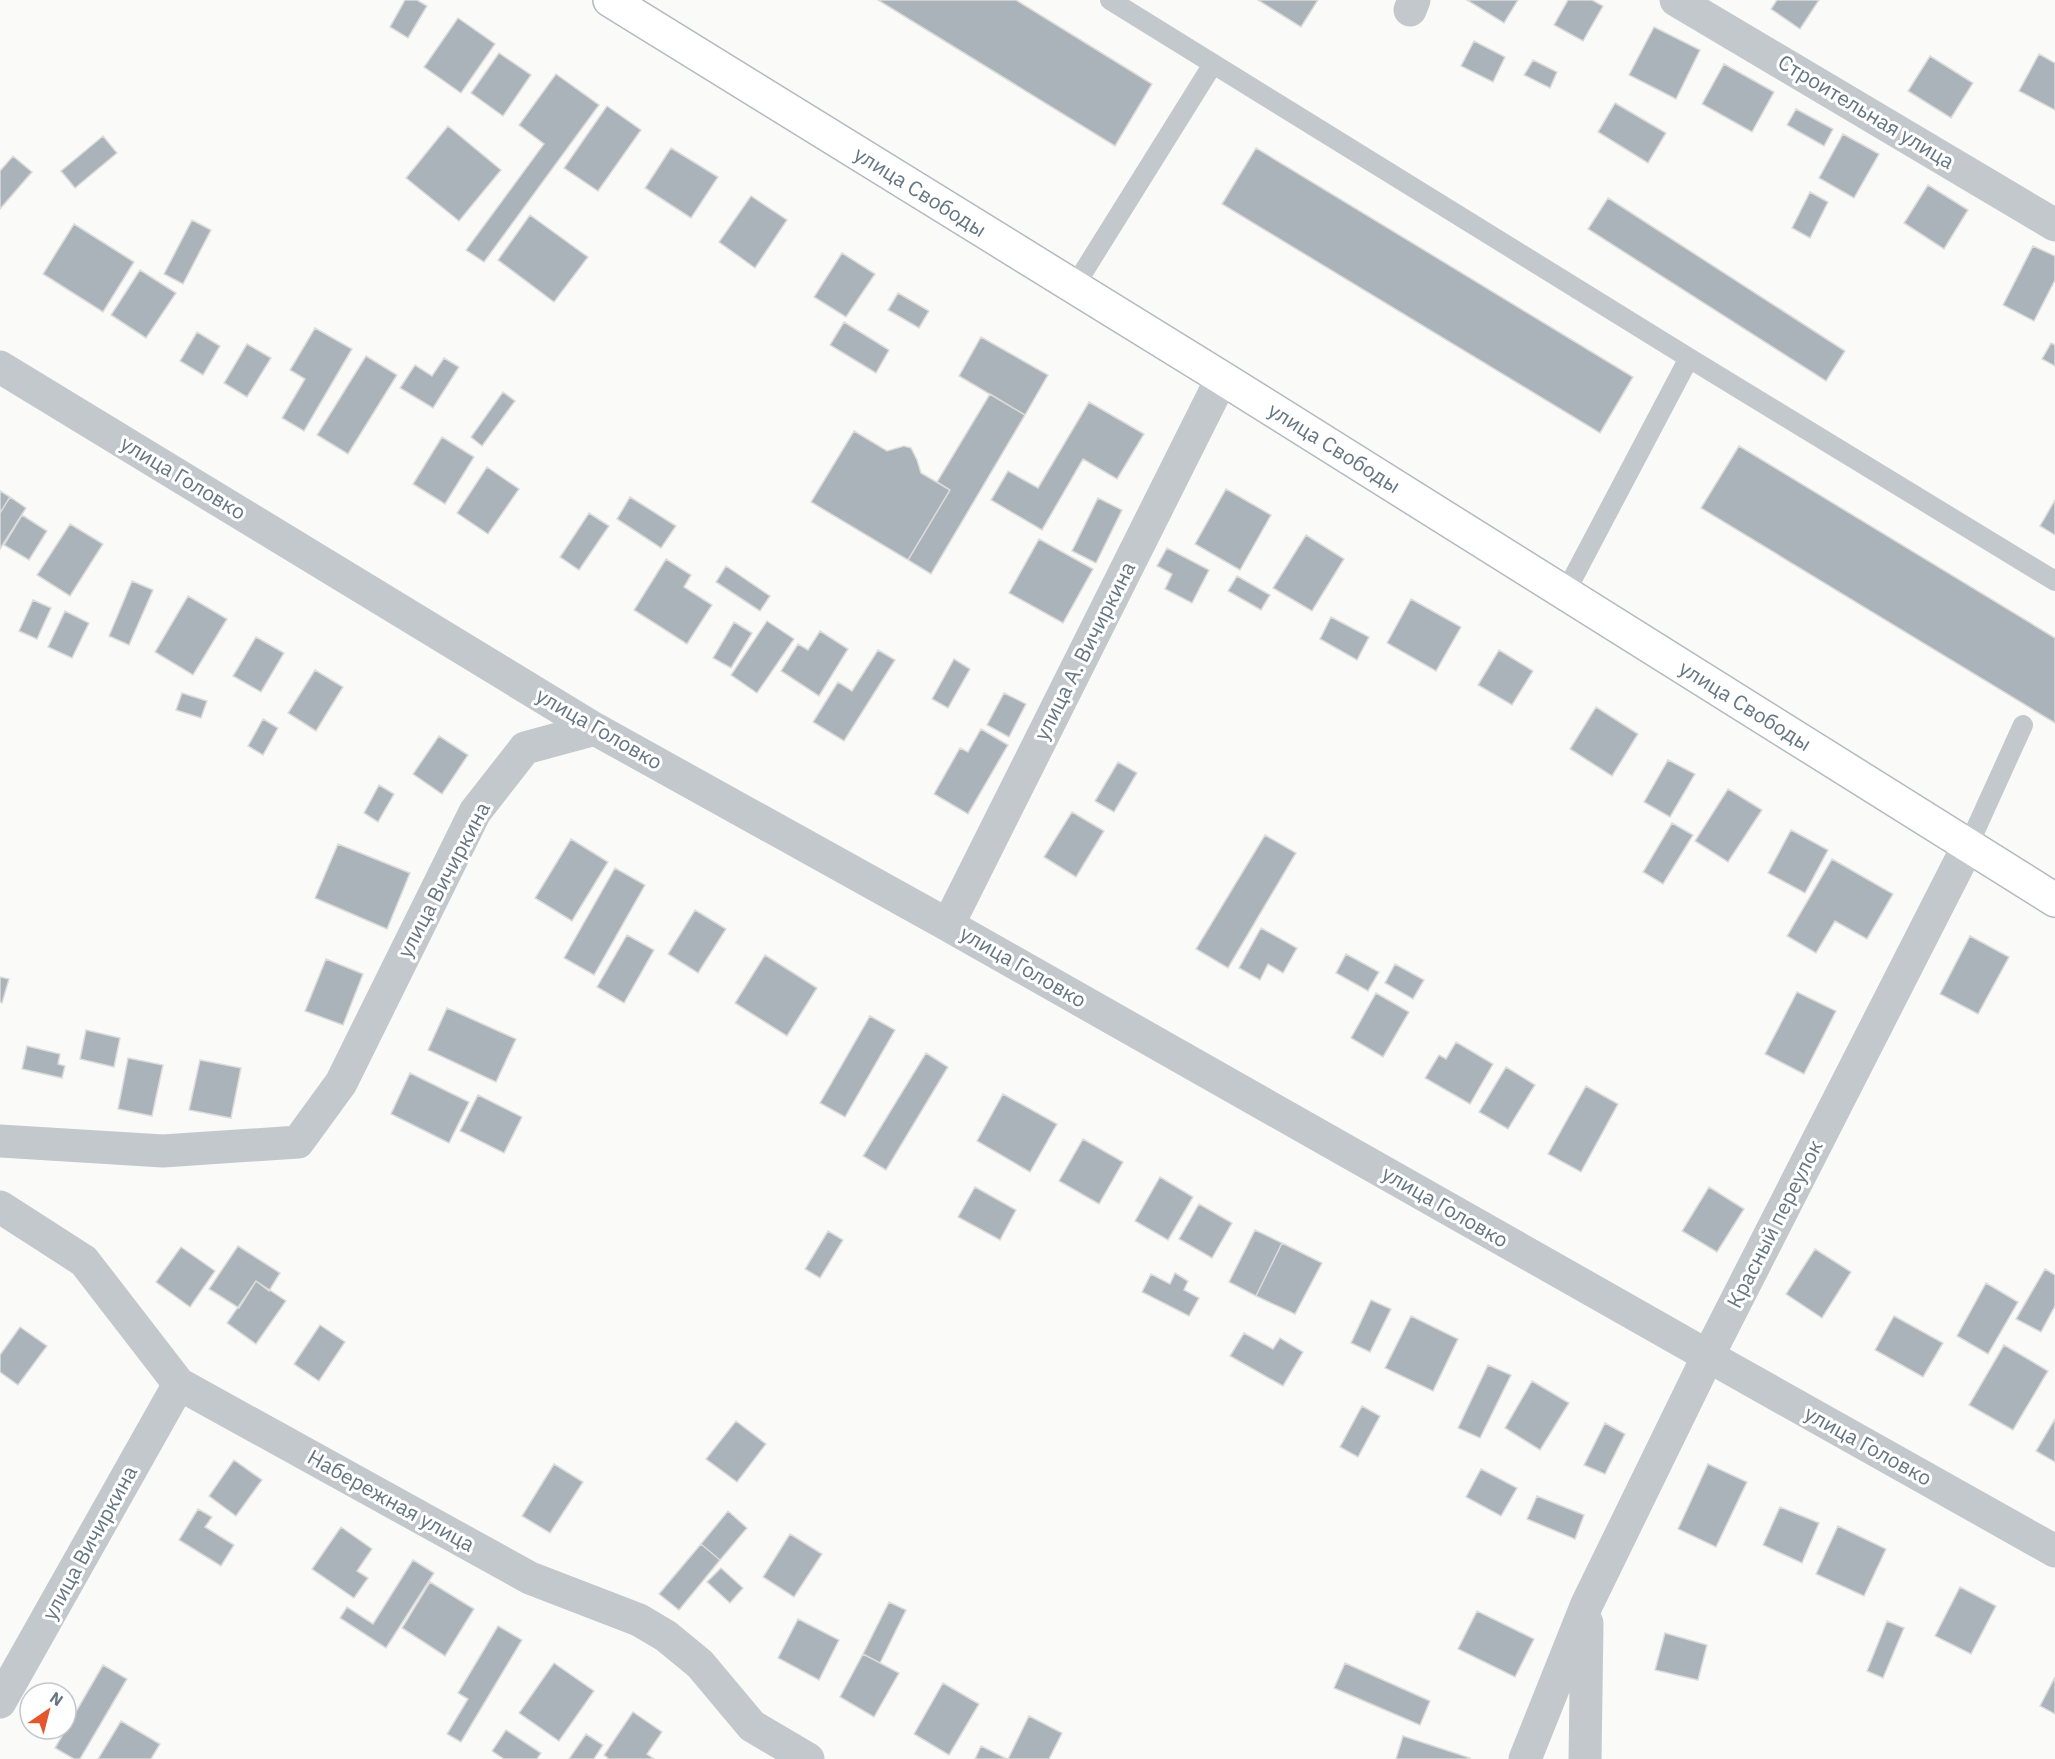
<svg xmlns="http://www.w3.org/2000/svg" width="2055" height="1759" font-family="'IBM Plex Sans',sans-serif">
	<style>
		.building { fill: #aab3b9; stroke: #dcdcda; stroke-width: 1.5 }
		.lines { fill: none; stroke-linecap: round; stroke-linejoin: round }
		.secondary-casing { stroke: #b3babf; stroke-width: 36 }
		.lane { stroke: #c3c8cc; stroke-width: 20 }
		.street { stroke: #c3c8cc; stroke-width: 33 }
		.secondary { stroke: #fff; stroke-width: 33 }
		.labels { text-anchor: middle; stroke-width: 6; stroke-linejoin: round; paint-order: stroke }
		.street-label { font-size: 21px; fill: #657683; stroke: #fff }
	</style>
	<rect width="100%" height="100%" fill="#fafaf8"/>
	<path class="building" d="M405 0H417L427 6 408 38 390 27Z
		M878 0H1016L1152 84 1115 146Z
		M1258 0H1318L1301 27Z
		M1467 0H1518L1504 23Z
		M1568 0H1592L1603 6 1583 41 1554 25Z
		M1777 0H1819L1800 29 1771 9Z
		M458 18 495 44 461 93 424 67Z
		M1654 27 1700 50 1676 99 1629 75Z
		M1474 41 1505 57 1493 82 1461 66Z
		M499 53 531 75 503 116 471 93Z
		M2039 54 2055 63V110L2019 91Z
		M1930 56 1973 83 1951 118 1908 91Z
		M1533 60 1557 72 1550 88 1524 75Z
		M1724 64 1774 92 1752 132 1702 104Z
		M556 74 599 105 484 262 466 250 544 144 519 125Z
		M1615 103 1666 133 1648 163 1598 132Z
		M607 106 641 130 598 191 564 168Z
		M1796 109 1833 129 1824 146 1787 125Z
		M448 126 501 170 459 221 406 178Z
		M1843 134 1879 154 1854 198 1819 178Z
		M103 136 117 153 75 188 61 171Z
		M671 148 718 177 691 218 645 188Z
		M1256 148 1633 377 1600 433 1222 204Z
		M13 156 32 172 0 209V171Z
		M1928 185 1968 210 1944 249 1904 223Z
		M1810 192 1828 202 1810 238 1792 228Z
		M751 196 787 220 755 268 719 242Z
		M1608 198 1845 351 1826 381 1588 229Z
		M530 215 588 257 554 302 498 260Z
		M192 220 211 230 183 284 164 274Z
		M74 224 134 262 103 312 43 274Z
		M2033 246 2055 256V280L2034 321 2003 305Z
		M842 253 875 274 846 317 814 297Z
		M140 270 176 293 146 338 111 315Z
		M898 293 929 311 919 328 888 310Z
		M844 322 889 350 876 373 830 345Z
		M315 328 352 349 304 431 282 418 305 379 290 370Z
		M197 332 220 346 203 375 180 361Z
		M981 337 1048 375 1025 415 959 376Z
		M2051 343 2055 345V366L2042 359Z
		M247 344 271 358 247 397 224 383Z
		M366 356 397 375 348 454 317 435Z
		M444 358 459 367 433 408 400 388 415 365 432 376Z
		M503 392 515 401 482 446 471 437Z
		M990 394 1025 415 931 574 908 560 950 490 937 482Z
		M1089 402 1144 434 1117 479 1083 459 1042 530 991 500 1008 471 1038 488Z
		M854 431 887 451 904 446 911 448 917 460 921 473 950 490 908 560 811 502Z
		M442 437 474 457 445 504 413 484Z
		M1739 446 2055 638V723L1701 508Z
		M487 467 519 489 488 534 457 513Z
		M1226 489 1271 515 1240 570 1195 544Z
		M0 491 10 497 0 513Z
		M10 497 26 508 0 549V513Z
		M630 497 676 526 661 548 617 519Z
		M1098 498 1122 510 1096 563 1072 551Z
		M2055 500V535L2040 526Z
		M589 513 609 526 579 570 560 557Z
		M22 515 47 531 29 560 4 545Z
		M70 524 103 544 70 596 37 575Z
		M1306 535 1344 559 1312 611 1273 588Z
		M1039 539 1093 569 1063 623 1009 593Z
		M1167 548 1209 570 1192 603 1165 589 1172 574 1157 566Z
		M666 559 691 575 684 587 712 605 687 644 634 610Z
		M726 566 770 596 760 611 716 582Z
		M1237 576 1270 595 1261 610 1228 591Z
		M132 581 153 590 129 645 109 636Z
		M188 596 227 619 193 675 155 652Z
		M1411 599 1461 627 1436 671 1387 643Z
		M33 600 51 608 37 639 19 631Z
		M65 611 89 623 72 658 48 647Z
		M1331 617 1369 637 1357 660 1320 639Z
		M767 621 794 639 757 693 731 675Z
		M734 622 752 633 731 668 713 658Z
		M820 631 848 649 819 696 781 671 798 644 808 650Z
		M256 637 284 653 261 692 233 676Z
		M878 650 895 660 844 741 813 722 838 682 852 691Z
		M1499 650 1533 671 1512 705 1478 685Z
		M954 659 970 669 948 708 932 699Z
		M315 670 343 687 316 731 288 713Z
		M182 693 207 701 201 718 176 710Z
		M1004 693 1026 704 1009 737 987 725Z
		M1596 707 1638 734 1612 776 1570 749Z
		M263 719 278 728 263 755 248 746Z
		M981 729 1008 745 968 814 934 794 960 748 968 752Z
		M439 736 468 755 442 794 413 774Z
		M1668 760 1695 774 1670 817 1644 802Z
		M1118 762 1137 773 1114 812 1095 801Z
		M379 785 394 794 378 822 364 813Z
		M1728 789 1762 810 1728 862 1695 841Z
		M1072 812 1104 831 1076 877 1044 857Z
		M1672 823 1693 835 1663 884 1643 872Z
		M1791 830 1828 850 1805 893 1768 873Z
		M1265 835 1296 853 1228 968 1196 949Z
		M571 839 608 862 572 921 535 898Z
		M338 844 410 873 387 929 315 898Z
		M1832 859 1893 894 1867 939 1835 921 1816 953 1787 936Z
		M615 868 645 885 594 975 564 958Z
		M695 910 726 929 698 973 668 954Z
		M1261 928 1297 948 1283 973 1268 964 1260 980 1239 968Z
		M627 935 654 950 624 1003 597 987Z
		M1970 936 2009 957 1978 1014 1940 994Z
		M1346 954 1379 972 1368 991 1336 973Z
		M765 955 817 988 787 1036 735 1003Z
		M326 959 363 974 343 1025 305 1011Z
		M1395 964 1424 980 1413 999 1385 983Z
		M0 977 9 979 2 1003 0 1002Z
		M1797 992 1836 1011 1804 1074 1765 1054Z
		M1376 993 1409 1012 1383 1057 1351 1038Z
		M447 1008 516 1039 496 1082 428 1050Z
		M870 1016 895 1030 845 1117 820 1103Z
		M86 1030 120 1038 114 1067 80 1059Z
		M1456 1042 1493 1064 1470 1104 1425 1078 1439 1055 1446 1059Z
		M27 1046 60 1054 58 1064 65 1066 62 1078 22 1069Z
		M926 1053 948 1067 886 1170 863 1156Z
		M128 1058 163 1065 152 1116 118 1109Z
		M200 1060 241 1068 231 1118 189 1110Z
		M1506 1067 1535 1085 1508 1129 1479 1112Z
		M410 1073 469 1102 449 1143 391 1114Z
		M1586 1086 1618 1104 1581 1172 1548 1154Z
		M1003 1094 1057 1124 1030 1172 977 1141Z
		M478 1095 522 1117 504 1153 460 1131Z
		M1083 1139 1123 1162 1099 1204 1059 1181Z
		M1160 1177 1193 1197 1168 1240 1135 1221Z
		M975 1187 1016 1210 1000 1240 958 1217Z
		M1709 1187 1744 1209 1717 1252 1682 1231Z
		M1199 1204 1232 1223 1212 1258 1179 1239Z
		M1255 1230 1282 1243 1256 1296 1229 1282Z
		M828 1231 843 1240 820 1278 805 1269Z
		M1282 1243 1322 1263 1295 1314 1256 1296Z
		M238 1246 280 1273 269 1291 256 1281 239 1308 209 1289Z
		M181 1247 215 1271 190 1307 156 1282Z
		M1815 1249 1851 1272 1822 1318 1786 1294Z
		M2045 1269 2055 1275V1306L2041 1332 2016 1319Z
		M1175 1273 1188 1281 1184 1290 1199 1298 1189 1316 1142 1292 1151 1274 1170 1284Z
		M256 1281 286 1301 256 1344 227 1323Z
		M1986 1283 2018 1302 1988 1354 1957 1336Z
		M1371 1300 1391 1309 1370 1352 1351 1343Z
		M1411 1316 1458 1339 1433 1391 1385 1368Z
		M1894 1316 1943 1343 1923 1377 1875 1350Z
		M320 1325 345 1342 319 1381 294 1364Z
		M20 1327 47 1346 18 1385 0 1372V1355Z
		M1244 1333 1273 1349 1280 1338 1303 1352 1283 1386 1230 1356Z
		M2004 1345 2048 1371 2013 1430 1969 1405Z
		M1488 1365 1511 1375 1480 1438 1458 1428Z
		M1532 1381 1569 1403 1540 1450 1505 1428Z
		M1362 1406 1380 1416 1358 1457 1340 1447Z
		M2055 1419V1462L2036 1451Z
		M736 1421 766 1444 737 1482 706 1459Z
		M1605 1423 1625 1434 1605 1474 1584 1465Z
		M234 1460 262 1480 236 1516 209 1496Z
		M554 1464 583 1482 550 1533 522 1516Z
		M1708 1464 1747 1482 1716 1547 1678 1529Z
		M1481 1469 1517 1488 1501 1516 1466 1497Z
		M1537 1496 1584 1515 1575 1539 1527 1519Z
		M1780 1507 1819 1523 1802 1563 1763 1545Z
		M198 1509 212 1517 205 1527 234 1545 221 1566 179 1540Z
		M728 1511 747 1528 720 1560 701 1544Z
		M1838 1526 1886 1549 1864 1596 1816 1574Z
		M341 1527 372 1549 357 1571 368 1578 354 1598 312 1569Z
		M790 1534 822 1554 794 1597 763 1577Z
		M701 1544 720 1560 679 1610 659 1594Z
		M413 1560 434 1573 386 1648 340 1618 347 1607 373 1624Z
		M721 1568 743 1588 730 1603 707 1582Z
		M430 1582 474 1609 445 1656 402 1628Z
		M1960 1587 1996 1606 1971 1654 1935 1636Z
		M889 1602 906 1610 880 1663 863 1654Z
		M1477 1611 1534 1639 1515 1677 1458 1649Z
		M798 1619 839 1640 819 1680 778 1658Z
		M1887 1621 1904 1628 1883 1678 1867 1671Z
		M498 1626 522 1640 461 1742 447 1734 468 1699 458 1693Z
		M1665 1633 1707 1645 1698 1680 1655 1670Z
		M863 1654 899 1673 874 1717 840 1697Z
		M554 1663 594 1691 559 1741 519 1713Z
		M1345 1663 1430 1701 1420 1725 1334 1688Z
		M103 1665 127 1679 80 1759H74L55 1748Z
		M2055 1677V1714L2040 1706Z
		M943 1683 979 1704 949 1755 914 1734Z
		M633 1712 662 1732 647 1754 654 1759H609L604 1755Z
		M1029 1716 1062 1733 1049 1759H1008Z
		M121 1721 160 1744 151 1759H98Z
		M506 1730 541 1753 537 1759H504L492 1751Z
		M586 1734 603 1745 594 1759H569Z
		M1403 1736 1470 1758V1759H1396Z
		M981 1746 1007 1759H975Z"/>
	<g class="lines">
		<defs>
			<path id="secondary" d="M610 0 1222 378 2055 900"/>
		</defs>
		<use href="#secondary" class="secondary-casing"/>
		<path class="lane" d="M1110 0 1689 358 2055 581
			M1074 287 1213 64
			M1565 593 1689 358
			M1968 846 2023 725"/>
		<path class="street" d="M1676 0 2055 225
			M1410 10 1414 0
			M0 367 595 729 948 925 1708 1356 2055 1551
			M948 925 1222 378
			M0 1141 163 1151 298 1142 341 1083 475 812 525 748 595 729
			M0 1207 84 1261 179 1384 530 1578 639 1620 666 1636 700 1664 752 1726 808 1759
			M0 1702 179 1384
			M1525 1759 1587 1604 1708 1356 1968 846
			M1585 1759 1587 1623"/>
		<use href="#secondary" class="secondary"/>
	</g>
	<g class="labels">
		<g class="street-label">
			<text transform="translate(1866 112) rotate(31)" y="7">Строительная улица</text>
			<text transform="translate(920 192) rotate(32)" y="7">улица Свободы</text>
			<text transform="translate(1334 448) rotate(32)" y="7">улица Свободы</text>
			<text transform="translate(183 478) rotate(31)" y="7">улица Головко</text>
			<text transform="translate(1085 651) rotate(-63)" y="7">улица А. Вичиркина</text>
			<text transform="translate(1745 706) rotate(32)" y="7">улица Свободы</text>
			<text transform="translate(599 729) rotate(30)" y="7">улица Головко</text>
			<text transform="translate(444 880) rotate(-62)" y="7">улица Вичиркина</text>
			<text transform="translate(1023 967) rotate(30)" y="7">улица Головко</text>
			<text transform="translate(1445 1207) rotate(30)" y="7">улица Головко</text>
			<text transform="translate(1775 1224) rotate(-63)" y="7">Красный переулок</text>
			<text transform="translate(1868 1446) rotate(29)" y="7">улица Головко</text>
			<text transform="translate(391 1501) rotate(29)" y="7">Набережная улица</text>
			<text transform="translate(90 1543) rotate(-61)" y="7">улица Вичиркина</text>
		</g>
	</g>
	<g transform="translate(48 1711) rotate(35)"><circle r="28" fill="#ffffff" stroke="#c1c8cd" stroke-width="1.5"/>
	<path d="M0-4.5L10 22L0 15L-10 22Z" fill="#e4572e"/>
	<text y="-9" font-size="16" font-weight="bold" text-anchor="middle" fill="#657683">N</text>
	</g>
</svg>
